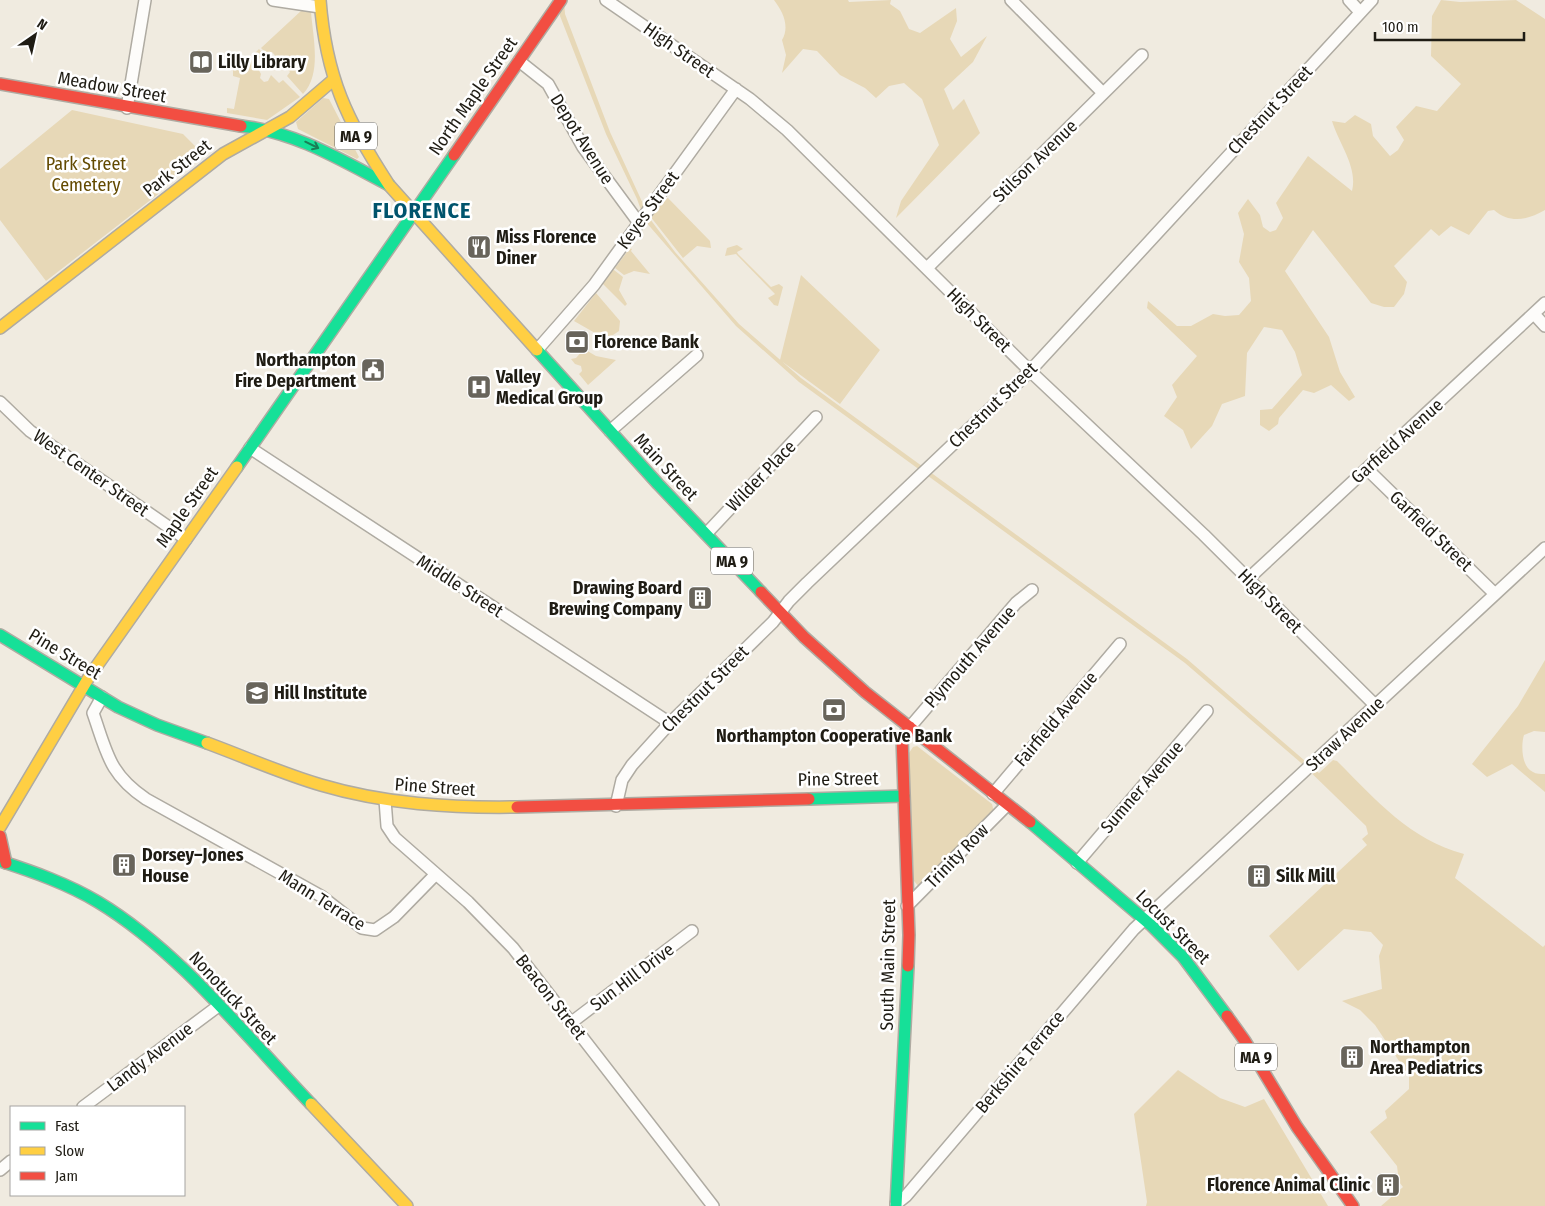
<svg xmlns="http://www.w3.org/2000/svg" width="1545" height="1206" font-family="'Fira Sans Condensed',sans-serif">
	<style>
		.green { fill: #e7d8b7 }
		.lines { fill: none; stroke-linecap: round; stroke-linejoin: round }
		.street-casing { stroke: #afaba2; stroke-width: 14 }
		.fast-casing { stroke: #afaba2; stroke-width: 14 }
		.slow-casing { stroke: #afaba2; stroke-width: 14 }
		.jam-casing { stroke: #afaba2; stroke-width: 14 }
		.street { stroke: #fdfcfa; stroke-width: 11 }
		.fast { stroke: #16e098; stroke-width: 11 }
		.slow { stroke: #ffcf43; stroke-width: 11 }
		.jam { stroke: #f24e42; stroke-width: 11 }
		.oneway { stroke: #1a7e56 }
		.labels { text-anchor: middle; stroke-width: 5; stroke-linejoin: round; paint-order: stroke }
		.shield { fill: #fff; stroke: #62605a; stroke-width: 1 }
		.shield-label { font-size: 16px; font-weight: bold; fill: #1f1c14 }
		.street-label { font-size: 18px; fill: #1f1c14; stroke: #fff }
		.poi-label { font-size: 18px; font-weight: bold; fill: #1f1c14; stroke: #fff; text-anchor: start }
		.park-label { font-size: 18px; fill: #634a00; stroke: #fff }
		.district-label { font-size: 22px; font-weight: bold; letter-spacing: 1px; fill: #00546d; stroke: #fff }
	</style>
	<rect width="100%" height="100%" fill="#f0ebe0"/>
	<path class="green" d="M558 0H564L565 14 610 132 650 219 675 252 739 324 801 378 1187 659 1319 773 1333 760 1337 761C1375 799 1410 840 1464 854L1455 878 1543 947 1545 945V1206H1381L1403 1187 1399 1182 1397 1166 1370 1132 1387 1118 1385 1111 1409 1089V1076L1375 1025 1360 1010 1342 1001 1382 989 1379 956 1383 945 1371 932 1344 929 1298 971 1269 936 1367 845 1362 839 1368 834 1366 826 1300 762 1185 663 799 382 736 326 645 221 637 199 606 134 560 16Z
		M774 0H848L849 2 891 0 890 4 900 11 909 29 920 33 956 8 957 21 950 39 961 57 987 36 973 62 944 89 953 110 964 99 980 133 896 218 901 201 939 145 922 99 904 83 889 86 876 98 865 88 840 75 817 51 803 49 782 73 786 55 782 40C790 26 783 12 774 0Z
		M1441 0 1460 2 1516 0 1545 19V210C1528 220 1510 224 1494 210L1488 211 1469 235 1451 226 1439 236 1431 229 1394 266 1407 282 1404 294 1394 307H1384L1371 303 1313 230 1285 271 1329 337 1340 372 1355 397 1349 401 1331 385 1314 393 1303 390 1279 418 1278 424 1269 431 1260 425V410L1272 409 1302 375 1295 352 1282 330 1264 327 1247 353 1245 396 1222 404 1212 426 1191 449 1183 430 1164 416 1177 397 1172 385 1197 356 1147 308 1148 301 1177 326H1191L1213 314 1225 316 1239 315 1251 301 1249 278 1239 262 1244 234 1238 213 1248 199 1260 215 1263 227 1270 232 1276 230 1283 218 1276 203 1308 156 1352 191C1358 167 1339 144 1332 121L1345 123 1355 115 1371 124 1373 136 1390 156 1398 150 1404 140 1396 127 1416 106 1437 111 1461 84 1431 56 1432 16Z
		M302 10 311 12C313 37 322 74 303 94L287 76 290 72 272 52 266 53 261 48Z
		M259 49 264 55 255 63 261 74 260 78 264 82 268 81 271 75 279 83 283 80 300 97 267 120 227 113V108L234 109 240 78 233 76V68L236 64H244Z
		M323 98 329 99 359 157 357 159 298 129 296 122Z
		M72 110 183 134 196 147 192 162 157 195 46 281 0 220V169Z
		M668 198 710 241 711 248 697 246 683 258 650 216 662 200Z
		M737 245 743 249 737 252 738 254 771 287 779 284 783 287 778 306 774 305 768 298 775 294 736 254 725 256 727 248Z
		M630 248 632 249 631 251 650 274 634 271 624 275 615 268Z
		M610 270H614L623 277 619 290 627 304 625 306 602 283Z
		M801 275 880 350 840 404 780 360Z
		M596 293 620 321 619 331 610 337 595 333 574 321Z
		M584 349 596 356 616 360 588 385 579 374 582 371 581 366 575 364 571 359 576 358Z
		M1545 660V732L1534 731 1524 735C1521 744 1521 767 1533 772 1536 774 1541 774 1545 774V792L1512 764 1487 777 1472 764 1518 706Z
		M917 746 992 804 994 812 919 887 914 881 909 753 913 747Z
		M1178 1070 1220 1098 1245 1107 1264 1099 1328 1206H1146L1147 1202 1134 1114Z"/>
	<g class="lines">
		<defs>
			<path id="street" d="M273 0 320 7
				M606 0 750 99 787 130 1030 371 1204 535 1375 705
				M1011 0 1103 93
				M1349 0 1360 12
				M519 61 548 84 583 147 639 223
				M127 108 145 0
				M927 268 1142 55
				M1534 314 1545 326
				M537 350 594 285 736 89
				M0 402 30 431 186 539
				M610 431 697 355
				M250 448 670 723
				M1367 469 1495 594
				M706 534 816 417
				M1248 579 1545 303
				M102 697 93 713C107 753 109 774 146 799L321 896 362 928 375 930 394 917 436 874
				M910 727 1016 603 1032 590
				M993 794 1120 644
				M385 800 387 826 395 838 468 902 513 948 713 1206
				M616 806 622 780 632 765 670 723 773 622 789 601 807 583 1030 371 1372 0
				M1077 863 1207 711
				M907 906 1007 805
				M572 1022 692 931
				M83 1107 217 1007
				M0 1170 11 1161
				M896 1204 906 1196 1134 929 1545 548"/>
			<path id="fast" d="M241 126C296 132 341 160 389 185
				M537 350 658 484 761 592
				M237 467 454 155
				M0 635 118 707 157 725 207 743
				M809 799 904 796
				M1030 822 1152 926 1183 957 1227 1016
				M0 861C34 872 68 884 98 902 178 950 247 1037 311 1104
				M896 1206 908 966"/>
			<path id="slow" d="M320 0C326 77 347 121 389 185L537 350
				M0 328 223 154 290 117 332 81
				M207 743C245 757 283 774 321 785 385 804 451 808 517 807
				M0 827 89 677 237 467
				M311 1104 407 1206"/>
			<path id="jam" d="M0 84 241 126
				M454 155 561 0
				M761 592 804 637 865 692 1030 822
				M517 807 809 799
				M0 836 6 863
				M908 966 909 935 902 737 910 727
				M1227 1016 1245 1041 1297 1127 1353 1206"/>
		</defs>
		<use href="#street" class="street-casing"/>
		<use href="#fast" class="fast-casing"/>
		<use href="#slow" class="slow-casing"/>
		<use href="#jam" class="jam-casing"/>
		<use href="#street" class="street"/>
		<use href="#fast" class="fast"/>
		<use href="#slow" class="slow"/>
		<use href="#jam" class="jam"/>
	</g>
	<defs><path id="oneway-shaft" d="M-6 0H5M1.5-3L5.5 0L1.5 3" fill="none" stroke-width="1.6" stroke-linecap="round" stroke-linejoin="round" transform="scale(1.25)"/></defs>
	<use class="oneway" href="#oneway-shaft" transform="translate(312 145) rotate(26)"/>
	<defs>
		<symbol id="library-square" viewBox="-11 -11 22 22"><rect x="-9" y="-9" width="18" height="18" rx="4" fill="#68645b" stroke="#fff"/><path d="M-6-4Q-3-5.5-.7-3.5V5Q-3 3-6 4ZM6-4Q3-5.5 .7-3.5V5Q3 3 6 4Z" fill="#fff"/></symbol>
		<symbol id="restaurant-square" viewBox="-11 -11 22 22"><rect x="-9" y="-9" width="18" height="18" rx="4" fill="#68645b" stroke="#fff"/><path d="M-5-6h1v4h1v-4h1v4h1v-4h1v5L-1.5 .5V6h-2V.5L-5-1ZM5-6V6H3V1.5H1.5Q1.5-4 5-6Z" fill="#fff"/></symbol>
		<symbol id="bank-square" viewBox="-11 -11 22 22"><rect x="-9" y="-9" width="18" height="18" rx="4" fill="#68645b" stroke="#fff"/><path d="M-6-4H6V4H-6ZM0-2.3a2.3 2.3 0 1 0 0 4.6a2.3 2.3 0 1 0 0-4.6Z" fill="#fff"/></symbol>
		<symbol id="civic-square" viewBox="-11 -11 22 22"><rect x="-9" y="-9" width="18" height="18" rx="4" fill="#68645b" stroke="#fff"/><path d="M-.6-6.5H3V-4.5H.6V-3L4-1V1h2V6H-6V1h2V-1L-.6-3ZM-1.2 2.5V6h2.4V2.5Z" fill="#fff"/></symbol>
		<symbol id="hospital-square" viewBox="-11 -11 22 22"><rect x="-9" y="-9" width="18" height="18" rx="4" fill="#68645b" stroke="#fff"/><path d="M-5-5h3v3.5h4V-5h3V5h-3V1.5h-4V5h-3Z" fill="#fff"/></symbol>
		<symbol id="building-square" viewBox="-11 -11 22 22"><rect x="-9" y="-9" width="18" height="18" rx="4" fill="#68645b" stroke="#fff"/><path d="M-4-6H4V6H1V3H-1V6H-4ZM-2.5-4.3h1.7v1.8h-1.7ZM.8-4.3h1.7v1.8H.8ZM-2.5-1h1.7V.8h-1.7ZM.8-1h1.7V.8H.8Z" fill="#fff"/></symbol>
		<symbol id="school-square" viewBox="-11 -11 22 22"><rect x="-9" y="-9" width="18" height="18" rx="4" fill="#68645b" stroke="#fff"/><path d="M0-5L7-2L0 1L-7-2ZM-4 1L0 2.5L4 1V4Q0 6-4 4Z" fill="#fff"/></symbol>
	</defs>
	<g fill-rule="evenodd">
		<use href="#library-square" x="187" y="48" width="28" height="28"/>
		<use href="#restaurant-square" x="465" y="233" width="28" height="28"/>
		<use href="#bank-square" x="563" y="328" width="28" height="28"/>
		<use href="#civic-square" x="359" y="356" width="28" height="28"/>
		<use href="#hospital-square" x="465" y="373" width="28" height="28"/>
		<use href="#building-square" x="686" y="584" width="28" height="28"/>
		<use href="#school-square" x="243" y="679" width="28" height="28"/>
		<use href="#bank-square" x="820" y="696" width="28" height="28"/>
		<use href="#building-square" x="110" y="851" width="28" height="28"/>
		<use href="#building-square" x="1245" y="862" width="28" height="28"/>
		<use href="#building-square" x="1338" y="1043" width="28" height="28"/>
		<use href="#building-square" x="1374" y="1171" width="28" height="28"/>
	</g>
	<g class="labels">
		<g class="shield">
			<rect x="335" y="122.5" width="42" height="27" rx="4"/>
			<rect x="711" y="547.5" width="42" height="27" rx="4"/>
			<rect x="1235" y="1043.5" width="42" height="27" rx="4"/>
		</g>
		<g class="shield-label">
			<text x="356" y="142">MA 9</text>
			<text x="732" y="567">MA 9</text>
			<text x="1256" y="1063">MA 9</text>
		</g>
		<g class="street-label">
			<text transform="translate(679 50) rotate(35)" y="6">High Street</text>
			<text transform="translate(112 87) rotate(10)" y="6">Meadow Street</text>
			<text transform="translate(473 96) rotate(-55)" y="6">North Maple Street</text>
			<text transform="translate(1270 110) rotate(-47)" y="6">Chestnut Street</text>
			<text transform="translate(582 139) rotate(58)" y="6">Depot Avenue</text>
			<text transform="translate(1035 161) rotate(-44)" y="6">Stilson Avenue</text>
			<text transform="translate(177 168) rotate(-38)" y="6">Park Street</text>
			<text transform="translate(648 210) rotate(-54)" y="6">Keyes Street</text>
			<text transform="translate(979 320) rotate(45)" y="6">High Street</text>
			<text transform="translate(993 405) rotate(-44)" y="6">Chestnut Street</text>
			<text transform="translate(1397 441) rotate(-42)" y="6">Garfield Avenue</text>
			<text transform="translate(666 467) rotate(47)" y="6">Main Street</text>
			<text transform="translate(91 473) rotate(35)" y="6">West Center Street</text>
			<text transform="translate(761 476) rotate(-46)" y="6">Wilder Place</text>
			<text transform="translate(187 507) rotate(-55)" y="6">Maple Street</text>
			<text transform="translate(1431 531) rotate(44)" y="6">Garfield Street</text>
			<text transform="translate(460 586) rotate(33)" y="6">Middle Street</text>
			<text transform="translate(1270 601) rotate(45)" y="6">High Street</text>
			<text transform="translate(65 654) rotate(31)" y="6">Pine Street</text>
			<text transform="translate(970 657) rotate(-49)" y="6">Plymouth Avenue</text>
			<text transform="translate(705 689) rotate(-45)" y="6">Chestnut Street</text>
			<text transform="translate(1056 719) rotate(-50)" y="6">Fairfield Avenue</text>
			<text transform="translate(1345 734) rotate(-43)" y="6">Straw Avenue</text>
			<text transform="translate(838 779) rotate(-1)" y="6">Pine Street</text>
			<text transform="translate(435 787) rotate(4)" y="6">Pine Street</text>
			<text transform="translate(1142 787) rotate(-49)" y="6">Sumner Avenue</text>
			<text transform="translate(957 856) rotate(-46)" y="6">Trinity Row</text>
			<text transform="translate(322 900) rotate(32)" y="6">Mann Terrace</text>
			<text transform="translate(1173 927) rotate(45)" y="6">Locust Street</text>
			<text transform="translate(888 965) rotate(-89)" y="6">South Main Street</text>
			<text transform="translate(632 977) rotate(-37)" y="6">Sun Hill Drive</text>
			<text transform="translate(551 997) rotate(52)" y="6">Beacon Street</text>
			<text transform="translate(233 998) rotate(47)" y="6">Nonotuck Street</text>
			<text transform="translate(150 1057) rotate(-37)" y="6">Landy Avenue</text>
			<text transform="translate(1020 1062) rotate(-50)" y="6">Berkshire Terrace</text>
		</g>
		<g class="poi-label">
			<text x="218" y="68">Lilly Library</text>
			<text x="496" y="243">Miss Florence<tspan x="496" dy="21">Diner</tspan></text>
			<text x="594" y="348">Florence Bank</text>
			<text x="356" y="366" text-anchor="end">Northampton<tspan x="356" dy="21">Fire Department</tspan></text>
			<text x="496" y="383">Valley<tspan x="496" dy="21">Medical Group</tspan></text>
			<text x="682" y="594" text-anchor="end">Drawing Board<tspan x="682" dy="21">Brewing Company</tspan></text>
			<text x="274" y="699">Hill Institute</text>
			<text x="834" y="742" text-anchor="middle">Northampton Cooperative Bank</text>
			<text x="142" y="861">Dorsey–Jones<tspan x="142" dy="21">House</tspan></text>
			<text x="1276" y="882">Silk Mill</text>
			<text x="1370" y="1053">Northampton<tspan x="1370" dy="21">Area Pediatrics</tspan></text>
			<text x="1370" y="1191" text-anchor="end">Florence Animal Clinic</text>
		</g>
		<g class="park-label">
			<text x="86" y="170">Park Street<tspan x="86" dy="21">Cemetery</tspan></text>
		</g>
		<g class="district-label">
			<text x="422" y="218">FLORENCE</text>
		</g>
	</g>
	<rect x="10" y="1106" width="175" height="90" fill="#ffffff" stroke="#a5a4a1"/>
	<rect x="20" y="1122" width="25" height="8" fill="#16e098" stroke="#a5a4a1"/>
	<text x="55" y="1131" font-size="15" fill="#1f1c14">Fast</text>
	<rect x="20" y="1147" width="25" height="8" fill="#ffcf43" stroke="#a5a4a1"/>
	<text x="55" y="1156" font-size="15" fill="#1f1c14">Slow</text>
	<rect x="20" y="1172" width="25" height="8" fill="#f24e42" stroke="#a5a4a1"/>
	<text x="55" y="1181" font-size="15" fill="#1f1c14">Jam</text>
	<g transform="translate(35 35) rotate(34)" stroke="#ffffff" stroke-width="4" paint-order="stroke">
	<path d="M0-4L9 19L0 12L-9 19Z" fill="#1f1c14"/>
	<text y="-8" font-size="14" font-weight="bold" text-anchor="middle" fill="#1f1c14">N</text>
	</g>
	<path d="M1375 32v8h149v-8" fill="none" stroke="#1f1c14" stroke-width="2.5"/>
	<text x="1382" y="32" font-size="15" fill="#1f1c14" stroke="#ffffff" stroke-width="4" paint-order="stroke">100 m</text>
</svg>
